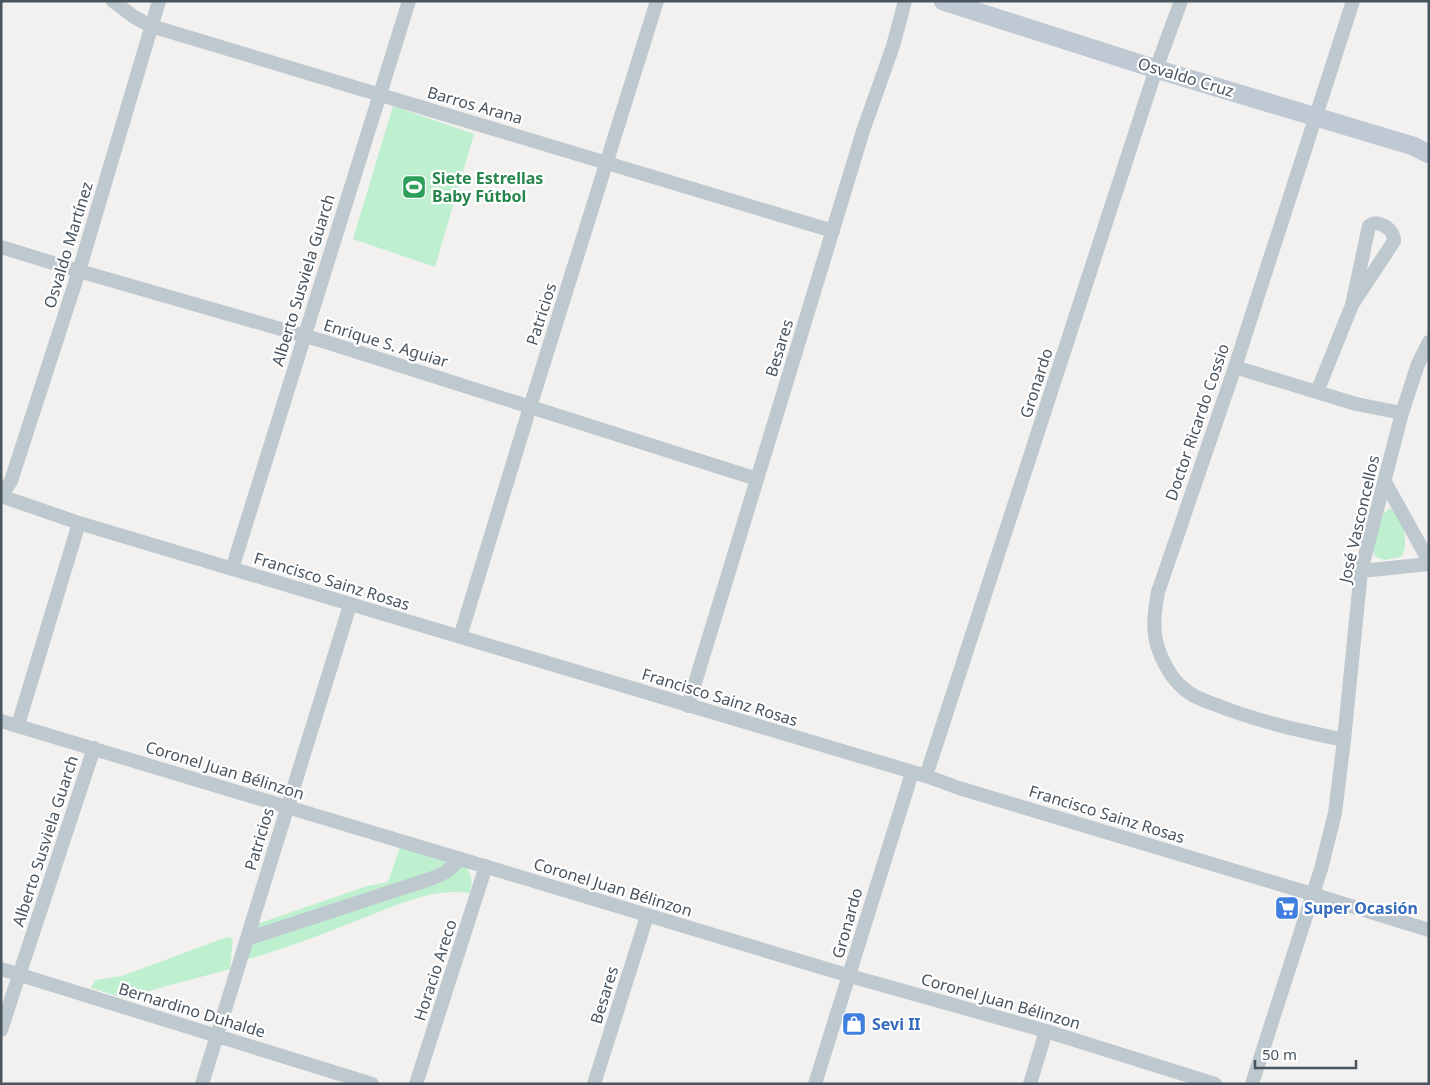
<svg xmlns="http://www.w3.org/2000/svg" width="1430" height="1085" font-family="'Noto Sans',sans-serif">
	<style>
		.green { fill: #bef0d0 }
		.lines { fill: none; stroke-linecap: round; stroke-linejoin: round }
		.street { stroke: #bec8cf; stroke-width: 14 }
		.secondary { stroke: #bec9d4; stroke-width: 19 }
		.labels { text-anchor: middle; stroke-width: 4.5; stroke-linejoin: round; paint-order: stroke }
		.street-label { font-size: 16px; fill: #48545e; stroke: #fff }
		.leisure-label { font-size: 16px; font-weight: bold; fill: #27864d; stroke: #fff; text-anchor: start }
		.shop-label { font-size: 16px; font-weight: bold; fill: #366cbe; stroke: #fff; text-anchor: start }
	</style>
	<rect width="100%" height="100%" fill="#f3f0f0"/>
	<path class="green" d="M393 106 474 134 435 267 353 239Z
		M1389 509H1395C1403 519 1410 545 1401 557L1384 560 1375 556 1373 551 1381 516Z
		M400 847 466 867C473 876 472 882 470 893 430 887 393 907 356 921 320 935 282 950 244 960L254 925 367 886 388 882Z
		M227 937 233 939 230 969 123 998 91 988 95 980 122 976Z"/>
	<g class="lines">
		<path class="street" d="M113 1 134 17 151 26 833 231
			M1 247 79 271 326 342 757 479
			M1235 367 1356 404 1402 413
			M1317 392 1352 305 1394 241C1395 230 1378 218 1369 226L1352 305
			M1385 482 1429 561
			M1 496 79 523 926 776 959 788 1312 894 1429 930
			M1 496 11 481 79 271 159 1
			M232 569 409 1
			M1361 571 1429 564
			M460 637 530 407 657 1
			M688 706 863 131 893 46 905 1
			M1 721 850 976 1046 1031 1215 1084
			M18 725 79 523
			M1344 740C1302 731 1260 722 1219 706 1206 701 1192 697 1182 687 1171 678 1161 659 1157 645 1152 627 1155 609 1158 592L1235 367 1353 1
			M926 776 1156 69 1181 1
			M247 939 433 878 446 872 460 859
			M1 969 372 1084
			M1 1030 94 748
			M202 1084 350 605
			M416 1084 486 866
			M594 1084 647 916
			M815 1084 912 773
			M1030 1084 1046 1031
			M1252 1084 1321 869 1335 813 1344 740 1361 571 1402 413 1418 364 1429 342"/>
		<path class="secondary" d="M943 1 1156 69 1413 146 1429 154"/>
	</g>
	<defs>
		<symbol id="stadium-square" viewBox="-11 -11 22 22"><rect x="-9" y="-9" width="18" height="18" rx="4" fill="#2e9e5b" stroke="#fff"/><path d="M0-5a6.5 5 0 1 0 0 10a6.5 5 0 1 0 0-10ZM-3.5-1.8h7v3.6h-7Z" fill="#fff"/></symbol>
		<symbol id="supermarket-square" viewBox="-11 -11 22 22"><rect x="-9" y="-9" width="18" height="18" rx="4" fill="#3f7fe0" stroke="#fff"/><path d="M-6-5.5h2.5l.6 2H6L4.5 2H-2.5L-4.4-4H-6ZM-1.5 3.2a1.3 1.3 0 1 0 .1 0ZM3 3.2a1.3 1.3 0 1 0 .1 0Z" fill="#fff"/></symbol>
		<symbol id="shop-square" viewBox="-11 -11 22 22"><rect x="-9" y="-9" width="18" height="18" rx="4" fill="#3f7fe0" stroke="#fff"/><path d="M-5-2.5h2.3a2.7 3.5 0 0 1 5.4 0H5L5.5 6h-11ZM-1.5-2.5h3a1.5 2.3 0 0 0-3 0Z" fill="#fff"/></symbol>
	</defs>
	<g fill-rule="evenodd">
		<use href="#stadium-square" x="400" y="173" width="28" height="28"/>
		<use href="#supermarket-square" x="1273" y="894" width="28" height="28"/>
		<use href="#shop-square" x="840" y="1010" width="28" height="28"/>
	</g>
	<g class="labels">
		<g class="street-label">
			<text transform="translate(1186 77) rotate(17)" y="6">Osvaldo Cruz</text>
			<text transform="translate(475 105) rotate(16)" y="6">Barros Arana</text>
			<text transform="translate(68 245) rotate(-73)" y="6">Osvaldo Martínez</text>
			<text transform="translate(303 280) rotate(-73)" y="6">Alberto Susviela Guarch</text>
			<text transform="translate(541 314) rotate(-72)" y="6">Patricios</text>
			<text transform="translate(386 343) rotate(17)" y="6">Enrique S. Aguiar</text>
			<text transform="translate(779 348) rotate(-73)" y="6">Besares</text>
			<text transform="translate(1036 383) rotate(-72)" y="6">Gronardo</text>
			<text transform="translate(1197 422) rotate(-71)" y="6">Doctor Ricardo Cossio</text>
			<text transform="translate(1359 519) rotate(-77)" y="6">José Vasconcellos</text>
			<text transform="translate(332 581) rotate(17)" y="6">Francisco Sainz Rosas</text>
			<text transform="translate(720 697) rotate(17)" y="6">Francisco Sainz Rosas</text>
			<text transform="translate(225 770) rotate(17)" y="6">Coronel Juan Bélinzon</text>
			<text transform="translate(1107 814) rotate(17)" y="6">Francisco Sainz Rosas</text>
			<text transform="translate(259 839) rotate(-73)" y="6">Patricios</text>
			<text transform="translate(45 841) rotate(-72)" y="6">Alberto Susviela Guarch</text>
			<text transform="translate(613 887) rotate(17)" y="6">Coronel Juan Bélinzon</text>
			<text transform="translate(847 923) rotate(-74)" y="6">Gronardo</text>
			<text transform="translate(435 970) rotate(-72)" y="6">Horacio Areco</text>
			<text transform="translate(604 995) rotate(-73)" y="6">Besares</text>
			<text transform="translate(1001 1001) rotate(16)" y="6">Coronel Juan Bélinzon</text>
			<text transform="translate(192 1010) rotate(17)" y="6">Bernardino Duhalde</text>
		</g>
		<g class="leisure-label">
			<text x="432" y="184">Siete Estrellas<tspan x="432" dy="18">Baby Fútbol</tspan></text>
		</g>
		<g class="shop-label">
			<text x="1304" y="914">Super Ocasión</text>
			<text x="872" y="1030">Sevi II</text>
		</g>
	</g>
	<rect width="1430" height="1085" fill="none" stroke="#48545e" stroke-width="5"/>
	<path d="M1255 1060v8h101v-8" fill="none" stroke="#48545e" stroke-width="2.5"/>
	<text x="1262" y="1060" font-size="15" fill="#48545e" stroke="#ffffff" stroke-width="4" paint-order="stroke">50 m</text>
</svg>
